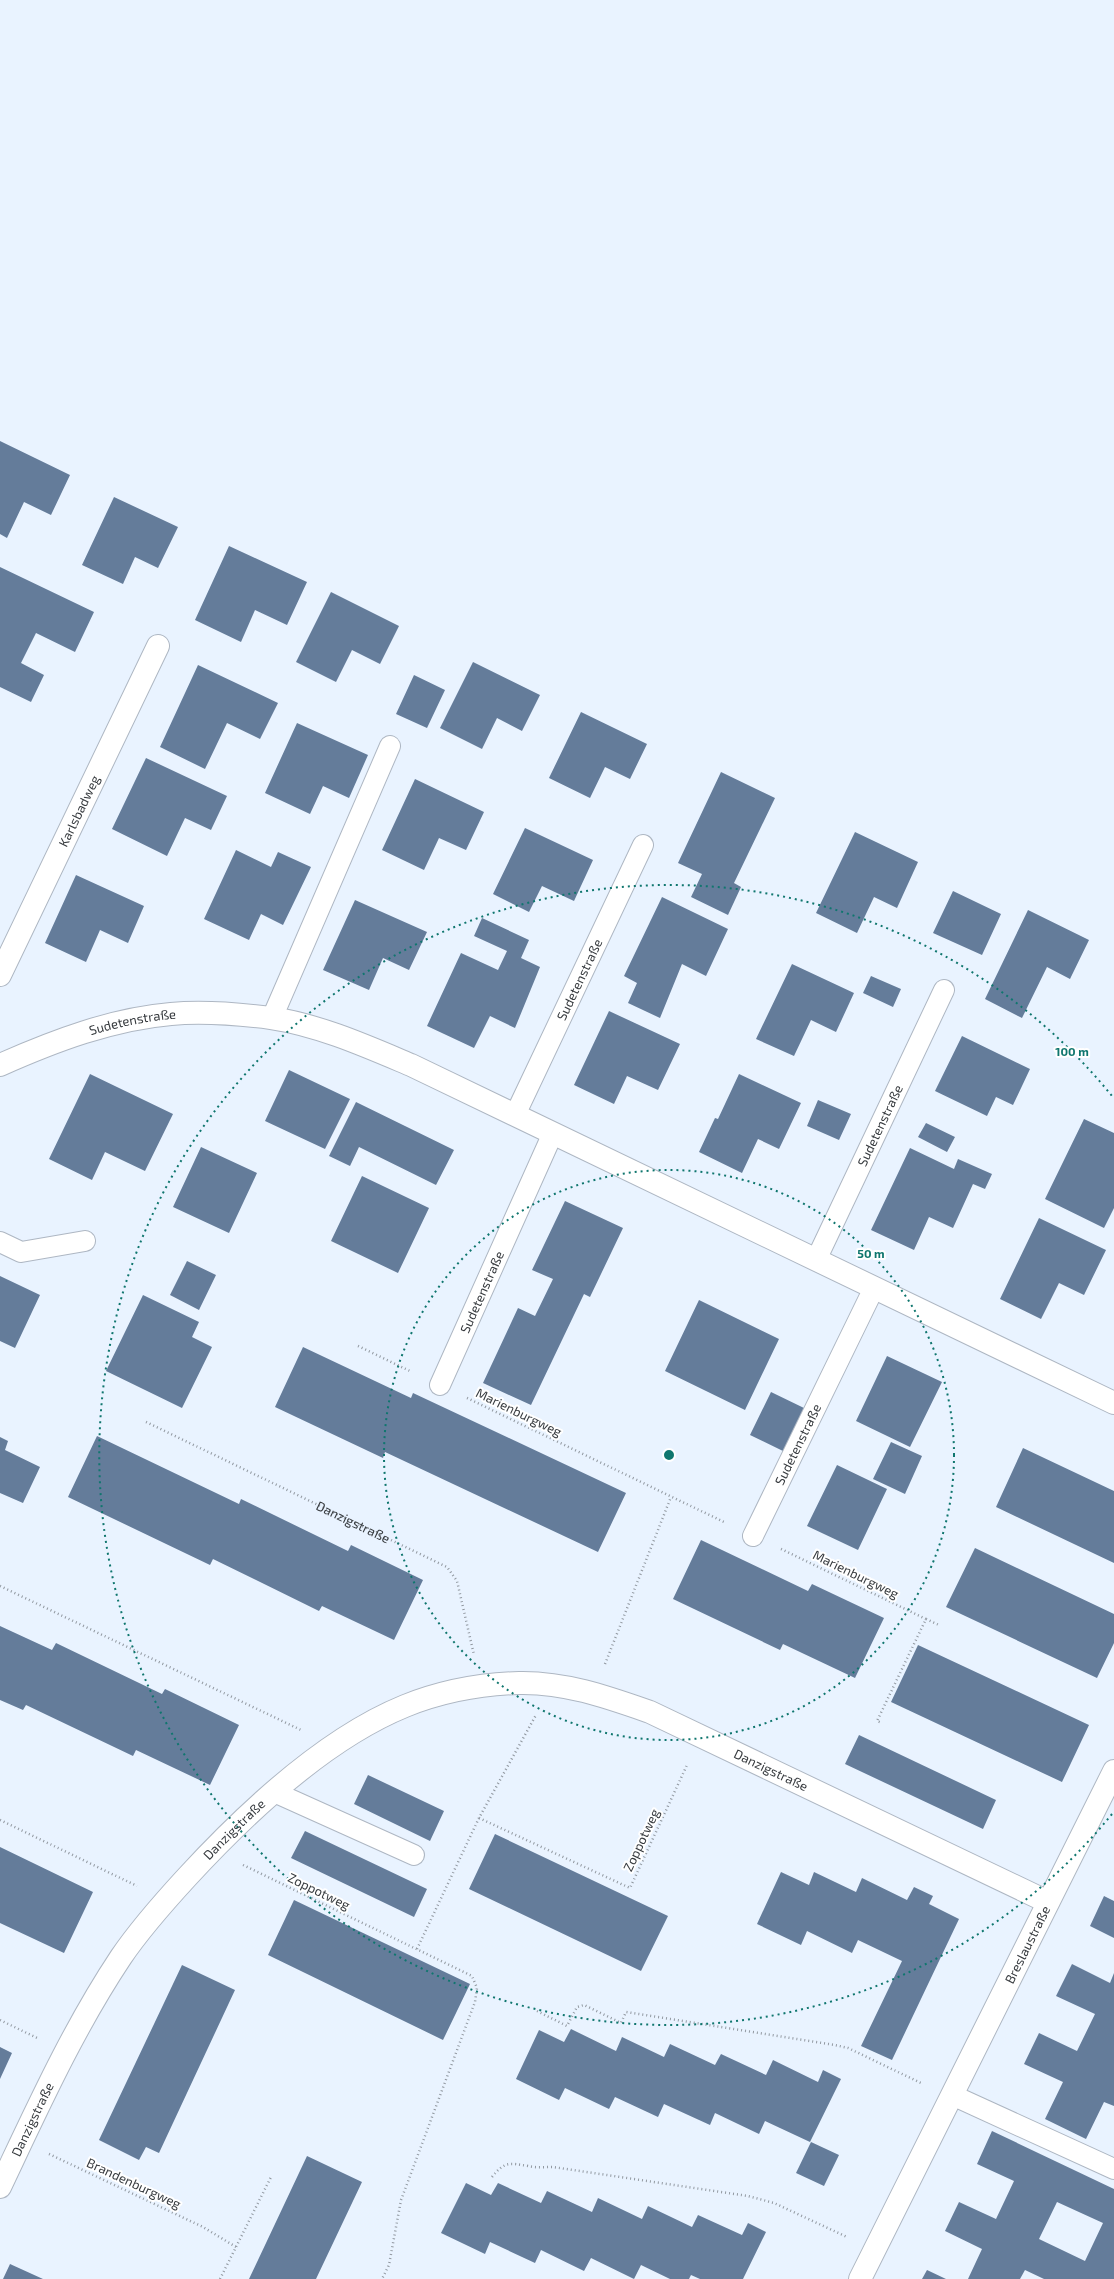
<svg xmlns="http://www.w3.org/2000/svg" width="1114" height="2279" font-family="'Exo 2',sans-serif">
	<style>
		.building { fill: #647c9a; fill-rule: evenodd }
		.lines { fill: none; stroke-linecap: round; stroke-linejoin: round }
		.lane-casing { stroke: #aeb7c3; stroke-width: 22 }
		.street-casing { stroke: #aeb7c3; stroke-width: 24 }
		.path { stroke: #9299a1; stroke-width: 2.5; stroke-dasharray: 1 3; stroke-linecap: butt }
		.lane { stroke: #fff; stroke-width: 20 }
		.street { stroke: #fff; stroke-width: 22 }
		.ring { fill: none; stroke: #0f766e; stroke-width: 2; stroke-dasharray: 2 4 }
		.labels { text-anchor: middle; stroke-width: 4; stroke-linejoin: round; paint-order: stroke }
		.street-label { font-size: 13px; fill: #363a3e; stroke: #fff }
		.centre { fill: #0f766e; stroke: #fff; stroke-width: 2 }
		.ring-label { font-size: 12px; text-anchor: middle; font-weight: bold; fill: #0f766e; stroke: #fff; stroke-width: 4; stroke-linejoin: round; paint-order: stroke }
	</style>
	<rect width="100%" height="100%" fill="#e9f3ff"/>
	<path class="building" d="M0 441 70 475 51 515 24 502 7 538 0 534Z
		M114 497 178 527 158 568 135 557 123 584 82 565Z
		M229 546 307 582 287 625 255 610 241 642 195 620Z
		M0 567 94 612 75 652 36 633 21 663 44 675 31 702 0 687Z
		M331 592 399 626 380 664 352 650 336 682 296 662Z
		M473 662 540 695 522 731 497 718 482 749 440 728Z
		M198 665 278 703 260 739 227 723 205 769 160 747Z
		M414 675 445 690 427 728 396 714Z
		M581 712 647 744 630 779 605 767 590 798 549 778Z
		M297 723 368 755 349 798 323 786 310 814 265 793Z
		M146 758 227 796 211 830 185 818 167 856 112 829Z
		M721 772 775 798 734 883 741 887 728 915 691 897 702 874 678 863Z
		M415 779 484 812 466 850 439 838 424 870 382 850Z
		M525 828 593 860 574 901 542 886 529 912 493 894Z
		M855 832 918 862 897 908 874 897 857 933 816 913Z
		M236 850 271 867 278 852 311 867 283 925 261 914 249 940 204 919Z
		M76 875 144 906 128 943 100 930 86 962 45 943Z
		M953 891 1001 914 982 955 933 933Z
		M662 897 728 929 706 976 682 964 660 1018 628 1003 637 983 624 976Z
		M355 900 427 932 409 970 383 958 369 990 323 970Z
		M1028 910 1089 940 1070 979 1047 967 1022 1018 985 999Z
		M482 918 529 940 521 958 540 967 515 1028 490 1016 474 1048 427 1026 461 953 498 970 507 951 474 936Z
		M792 964 854 993 836 1032 811 1020 794 1056 756 1039Z
		M871 976 901 989 893 1007 863 993Z
		M609 1011 680 1044 658 1090 627 1076 614 1104 574 1085Z
		M962 1036 1030 1069 1013 1105 996 1097 987 1116 935 1091Z
		M289 1070 350 1099 325 1149 265 1121Z
		M90 1074 173 1114 145 1171 105 1152 92 1180 49 1159Z
		M739 1074 801 1103 779 1149 758 1139 742 1173 699 1152 715 1118 718 1119Z
		M818 1100 851 1114 839 1140 807 1126Z
		M356 1102 454 1150 436 1185 359 1147 350 1166 329 1156Z
		M1084 1119 1114 1133V1208L1104 1228 1045 1199Z
		M926 1123 955 1137 947 1152 918 1137Z
		M201 1147 257 1173 229 1233 173 1207Z
		M910 1148 954 1169 958 1159 992 1174 985 1189 973 1184 953 1228 929 1217 914 1250 871 1230Z
		M362 1176 429 1208 398 1273 331 1241Z
		M565 1201 623 1228 590 1297 584 1294 531 1405 483 1383 518 1308 535 1316 553 1279 532 1270Z
		M1039 1218 1106 1250 1084 1295 1059 1283 1041 1319 1000 1299Z
		M187 1261 216 1275 199 1310 170 1295Z
		M0 1276 40 1295 15 1348 0 1341Z
		M143 1295 199 1322 192 1337 212 1347 182 1408 106 1371Z
		M699 1300 779 1339 745 1410 665 1371Z
		M303 1347 411 1398 413 1393 626 1493 598 1552 385 1452 383 1458 275 1407Z
		M887 1356 942 1382 910 1447 856 1421Z
		M771 1392 804 1408 783 1451 750 1435Z
		M97 1436 239 1504 241 1499 348 1551 351 1545 423 1580 394 1640 322 1606 319 1611 213 1559 210 1565 68 1497Z
		M0 1437 8 1441 5 1450 40 1467 23 1503 0 1493Z
		M891 1442 922 1456 905 1494 873 1479Z
		M1023 1448 1114 1491V1563L996 1507Z
		M837 1465 887 1489 858 1550 807 1526Z
		M701 1540 808 1591 812 1584 884 1618 855 1678 783 1644 780 1650 673 1599Z
		M975 1548 1114 1614V1643L1097 1678 946 1607Z
		M0 1626 52 1650 56 1643 162 1694 165 1689 239 1725 210 1785 136 1750 133 1756 26 1705 23 1710 0 1700Z
		M918 1645 1089 1725 1062 1782 891 1702Z
		M859 1735 996 1800 983 1829 845 1764Z
		M368 1775 444 1811 430 1841 354 1804Z
		M305 1831 427 1889 414 1917 291 1858Z
		M495 1834 668 1916 641 1971 469 1889Z
		M0 1847 93 1892 64 1953 0 1923Z
		M781 1872 809 1885 814 1872 856 1892 862 1878 907 1900 914 1887 933 1896 929 1904 959 1919 892 2060 861 2046 902 1961 858 1940 852 1953 807 1931 801 1945 757 1924Z
		M1104 1896 1114 1901V1938L1090 1926Z
		M294 1900 470 1984 443 2040 268 1955Z
		M1072 1964 1110 1983 1114 1973V2106L1104 2102 1086 2139 1045 2119 1063 2082 1024 2064 1039 2033 1077 2051 1095 2014 1056 1996Z
		M182 1965 235 1990 159 2153 146 2147 139 2160 99 2140Z
		M571 2029 616 2051 622 2037 664 2057 670 2044 715 2065 721 2054 766 2075 773 2060 818 2082 823 2070 841 2079 810 2142 765 2121 759 2134 715 2113 710 2125 664 2104 658 2117 615 2097 609 2109 565 2088 559 2100 516 2079 539 2030 564 2042Z
		M0 2047 12 2053 0 2079Z
		M992 2131 1114 2189V2279H1044L1025 2270 1020 2279H968L982 2249 945 2231 959 2202 996 2219 1014 2181 977 2164ZM1057 2202 1103 2223 1085 2261 1039 2239Z
		M811 2142 839 2155 824 2186 796 2173Z
		M307 2156 362 2182 316 2279H249Z
		M466 2183 491 2195 498 2183 541 2203 547 2191 592 2212 598 2198 642 2219 648 2206 692 2227 698 2215 742 2235 748 2223 766 2232 743 2279H700L691 2275 689 2279H670L641 2265 634 2279 591 2258 584 2271 541 2250 535 2263 490 2242 485 2254 441 2233Z
		M10 2264 43 2279H3Z
		M927 2270 946 2279H922Z"/>
	<g class="lines">
		<defs>
			<g id="lane">
				<path d="M272 1018 390 746"/>
				<path id="s2" d="M515 1115 643 845"/>
				<path d="M0 1242 21 1252 85 1241"/>
				<path id="s3" d="M816 1260 944 990"/>
				<path id="s4" d="M440 1385 553 1133"/>
				<path id="s5" d="M753 1536 874 1288"/>
				<path d="M274 1792 414 1855"/>
				<path d="M952 2095 1114 2169"/>
			</g>
			<g id="street">
				<path id="s6" d="M0 975 158 646"/>
				<path id="s7" d="M0 1065C54 1041 112 1019 171 1014 203 1011 239 1014 271 1018 319 1025 366 1046 411 1065L1114 1403"/>
				<path id="s8" d="M0 2187C37 2109 73 2029 121 1957 140 1929 164 1902 187 1877 245 1814 324 1739 405 1706 440 1692 481 1684 519 1683 565 1682 607 1697 650 1712L1048 1902"/>
				<path id="s9" d="M860 2279 1114 1771"/>
			</g>
		</defs>
		<use href="#lane" class="lane-casing"/>
		<use href="#street" class="street-casing"/>
		<g class="path">
			<path d="M358 1346 412 1372"/>
			<path d="M467 1398 726 1523"/>
			<path id="s1" d="M146 1422 447 1567 457 1581 474 1655"/>
			<path d="M781 1549 926 1619 877 1721 882 1723"/>
			<path d="M0 1586 301 1730"/>
			<path d="M926 1619 939 1625"/>
			<path d="M605 1664 671 1497"/>
			<path d="M479 1818 630 1888 687 1765"/>
			<path d="M0 1820 137 1886"/>
			<path d="M243 1865 472 1976 477 1988 475 2002 401 2200 389 2265 382 2279"/>
			<path d="M417 1949 479 1818 536 1715"/>
			<path d="M537 2011 567 2026 577 2007 584 2005 621 2023 626 2012 835 2045 848 2048 923 2084"/>
			<path d="M0 2020 37 2038"/>
			<path d="M49 2154 203 2227 236 2247"/>
			<path d="M492 2177C505 2161 509 2163 528 2166 536 2168 545 2167 553 2167L748 2196 774 2203 847 2237"/>
			<path d="M220 2279 271 2177"/>
		</g>
		<use href="#lane" class="lane"/>
		<use href="#street" class="street"/>
	</g>
	<g class="ring">
		<circle cx="669" cy="1455" r="285"/>
		<path d="M1112 1814A570 570 0 1 1 1112 1096"/>
	</g>
	<g class="labels">
		<g class="street-label">
			<text dy="5" stroke="none"><textPath href="#s6" startOffset="182">Karlsbadweg</textPath></text>
			<text dy="5" stroke="none"><textPath href="#s2" startOffset="150">Sudetenstraße</textPath></text>
			<text dy="5" stroke="none"><textPath href="#s7" startOffset="140">Sudetenstraße</textPath></text>
			<text dy="5" stroke="none"><textPath href="#s3" startOffset="149">Sudetenstraße</textPath></text>
			<text dy="5" stroke="none"><textPath href="#s4" startOffset="102">Sudetenstraße</textPath></text>
			<text transform="translate(519 1412) rotate(26)" y="5">Marienburgweg</text>
			<text dy="5" stroke="none"><textPath href="#s5" startOffset="102">Sudetenstraße</textPath></text>
			<text dy="5" stroke="none"><textPath href="#s1" startOffset="230">Danzigstraße</textPath></text>
			<text transform="translate(856 1574) rotate(26)" y="5">Marienburgweg</text>
			<text dy="5" stroke="none"><textPath href="#s8" startOffset="1029">Danzigstraße</textPath></text>
			<text dy="5" stroke="none"><textPath href="#s8" startOffset="431">Danzigstraße</textPath></text>
			<text transform="translate(641 1840) rotate(-65)" y="5">Zoppotweg</text>
			<text transform="translate(319 1891) rotate(26)" y="5">Zoppotweg</text>
			<text dy="5" stroke="none"><textPath href="#s9" startOffset="374">Breslaustraße</textPath></text>
			<text dy="5" stroke="none"><textPath href="#s8" startOffset="75">Danzigstraße</textPath></text>
			<text transform="translate(134 2183) rotate(25)" y="5">Brandenburgweg</text>
		</g>
	</g>
	<circle cx="669" cy="1455" r="6" class="centre"/>
	<g class="ring-label">
		<text x="1072" y="1056">100 m</text>
		<text x="871" y="1258">50 m</text>
	</g>
</svg>
